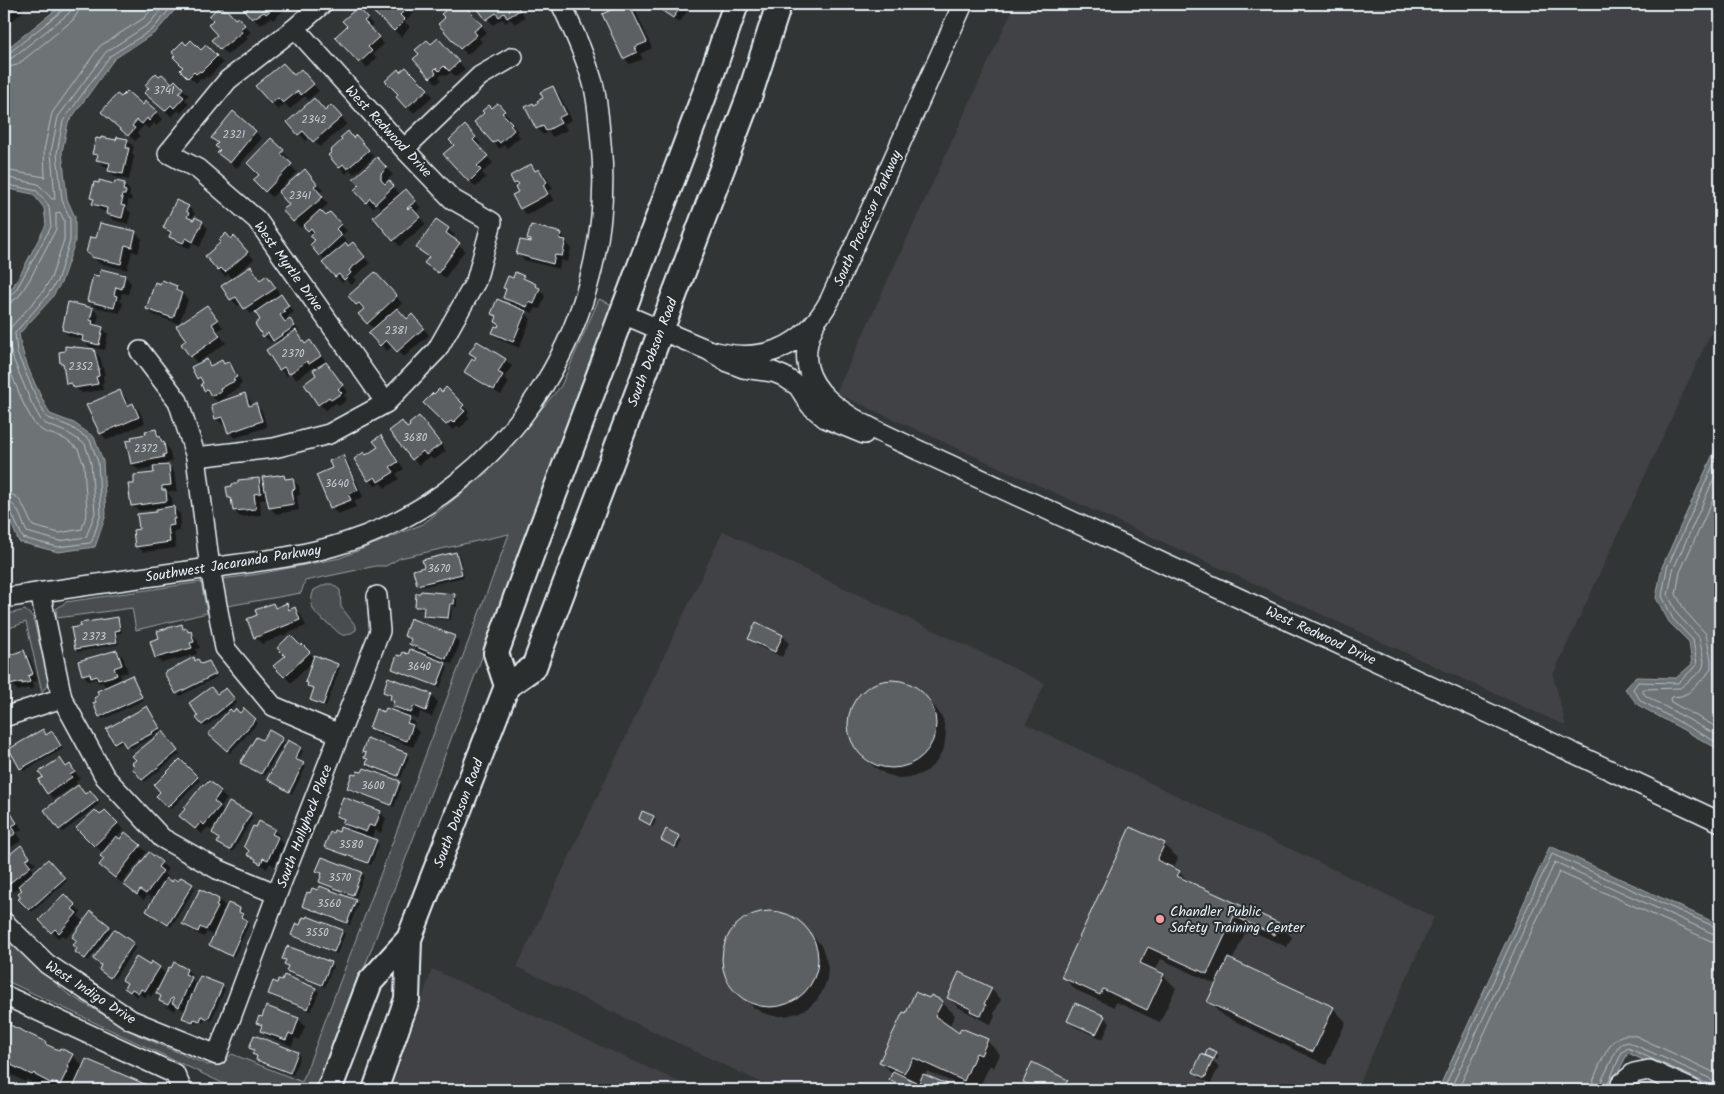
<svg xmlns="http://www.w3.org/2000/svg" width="1724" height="1094" font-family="Kalam,sans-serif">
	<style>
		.built { fill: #3f4244 }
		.green { fill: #494d4f; stroke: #989fa4 }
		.water { fill: #6e7376; stroke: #9fa5aa }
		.shadow { fill: #0007 }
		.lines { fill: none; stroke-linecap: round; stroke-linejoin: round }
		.shore { stroke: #b7bfc4; stroke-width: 1 }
		.building { fill: #5c6063; stroke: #e8f1f8 }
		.minor-casing { stroke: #e8f1f8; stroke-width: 22 }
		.major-casing { stroke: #e8f1f8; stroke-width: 28 }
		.minor { stroke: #2a2d2e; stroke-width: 19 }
		.major { stroke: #2a2d2e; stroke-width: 24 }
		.poi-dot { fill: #ff9aa2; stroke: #2a2d2e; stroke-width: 2 }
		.labels { text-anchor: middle; stroke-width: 4; stroke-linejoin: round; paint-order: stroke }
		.number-label { font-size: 11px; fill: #c5cdd3 }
		.street-label { font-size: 14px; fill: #e8f1f8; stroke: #2a2d2e }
		.poi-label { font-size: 14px; fill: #e8f1f8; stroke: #2a2d2e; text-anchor: start }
	</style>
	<rect width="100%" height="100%" fill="#323536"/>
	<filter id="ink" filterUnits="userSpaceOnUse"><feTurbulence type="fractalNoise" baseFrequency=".02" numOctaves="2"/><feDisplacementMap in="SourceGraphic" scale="10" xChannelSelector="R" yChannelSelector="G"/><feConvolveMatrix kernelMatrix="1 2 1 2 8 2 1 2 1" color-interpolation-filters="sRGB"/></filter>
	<g filter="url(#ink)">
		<path class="built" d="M1015 4H1720V313L1553 675 1566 726 836 393Z
			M723 531 1045 683 1026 724 1434 917 1356 1090H777L517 967Z
			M432 969 697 1090H391Z"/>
		<path class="green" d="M599 299 615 306 318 1090H237L7 981H4V934L18 950 68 994 138 1035 207 1065 220 1064 232 1054 302 1082 509 534 400 558 386 566H376L305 581 301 593 227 606 222 579 259 574 340 558 423 524 487 473 561 386Z
			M201 582 207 613 136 630 132 608 57 618 56 609 66 602Z
			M326 584H332L340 590 341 607 356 626V630C341 640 341 634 330 625 316 616 307 607 314 590Z
			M25 610 33 617 49 683 42 692 26 622 4 630V615Z"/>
		<path class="water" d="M63 4H180L156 32 114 59 68 123 62 152 67 199 75 217V242L61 283 51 299 19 334C23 362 37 389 50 414L74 423 94 437 103 461 106 515 95 547 58 552 19 542 4 507V294L12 288 21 273 46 225 44 208 33 194 4 188V51Z
			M1720 439V750L1638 705 1625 689 1636 677 1676 678 1692 664 1689 642 1669 622 1656 598 1662 567Z
			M1550 846 1720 925V1090H1708L1628 1053 1609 1090H1438Z"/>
		<path class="shadow" d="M4 4H19L24 11 8 24 12 30 4 36Z
			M246 4H284L287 8 273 20 271 18 260 25 247 11 250 8Z
			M375 4H407L415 12 405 22 410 27 401 37 371 8Z
			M455 4H462L487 32 479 38 482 42 467 55 440 24 447 18 443 14Z
			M476 4H516L525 17 515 24 510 19 506 23 502 19 493 25Z
			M627 4 635 9 652 48 640 54 643 59 630 64 624 58 603 14Z
			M645 4H689L691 6 679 23 655 6 653 10Z
			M358 9 373 25 369 28 384 44 373 54 377 58 367 68 337 37 348 26Z
			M238 19 251 32 246 36 248 39 227 55 213 40Z
			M186 46 201 51 206 46 223 63 208 78 207 76 203 80 201 78 196 83 182 70 185 67Z
			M431 46H444L465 69 456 77 451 72 446 76 443 74 439 77 441 80 437 84 431 77Z
			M406 68 433 96 414 113 398 97 400 94V74Z
			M294 77H307L319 91 308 100 305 96 290 109 285 104 278 110 257 86Z
			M175 82 189 95 185 99 189 104 181 113 178 110 172 117 152 99Z
			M552 88 559 94 572 120 564 124 567 130 553 137 548 132 543 135 537 128 535 106 544 98Z
			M121 99 143 106 146 103 163 119 156 126 154 123 149 129 144 125 137 133 140 136 135 141 109 118Z
			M498 105 510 118 508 120 518 131 516 132 520 137 507 148 504 145 500 149 475 122Z
			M326 112 338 113 347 124 320 147 310 137 306 141 289 122Z
			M233 113 262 138 237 168 225 159 221 150Z
			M465 127 481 144 478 147 493 163 482 173 486 177 476 187 470 181 455 145Z
			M354 139 362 143 374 157 354 174 350 170 346 174 330 156Z
			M127 140 134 147 132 153 134 156 129 180 115 177 109 170 110 168 104 166 93 153 117 142Z
			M271 140 289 158 286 161 297 172 272 197 255 180 261 175Z
			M377 159 393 175 387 180 401 195 412 197 421 208 415 213 426 224 400 246 394 240 383 210 377 204 373 208 367 202 361 185Z
			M531 166 536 172 539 170 546 176 553 189 548 191 554 200 527 215 521 209 514 196 519 193V186L515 183Z
			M311 177 323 190 319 193 328 204 320 211 326 218 336 220 347 231 341 236 347 242 345 244 349 247 359 250 370 264 354 277 357 280 351 285 346 279 342 283 336 276 326 261 311 245 316 240 313 235 304 225 300 228 284 210 290 205Z
			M124 184 130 191 129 196 132 198 131 201 128 200 127 209 131 213 128 224 113 220 107 212 100 210 94 204 95 201 91 198 115 185Z
			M188 207 195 213 192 218 195 220 202 222 208 228 200 247 192 243 190 249 177 243 164 228Z
			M437 221 455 235 452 239 465 250 445 278 426 263 429 258 418 248Z
			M135 232 142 239 138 253 132 251 127 270 99 263 88 253 97 240Z
			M561 234 567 240V243L571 248 568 262 561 260 559 269 524 260 518 254 535 244 529 238Z
			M231 240 241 244 254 259 232 278 228 274 225 277 219 270Z
			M251 268 261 280 267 277 274 283 280 295 294 312 288 316 289 319 300 332 298 334 306 344 310 342 316 348 348 392 344 395 347 400 339 406 336 403 326 410 319 404 318 376 314 367 296 379 290 373 287 376 280 369 268 350 278 344 274 340 271 342 264 336 262 320 256 311 251 314 242 303 238 306 231 299Z
			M125 276 131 283 128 294 122 293 120 301 123 303 120 313 95 307 88 301Z
			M523 277 529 282 536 285 545 296 540 309 536 308 533 313 512 305 505 297 513 280Z
			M381 280 402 303 396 309 407 320 418 322 429 335 404 357 393 346 387 351 381 345 374 329 368 323 364 311 357 304Z
			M162 282 177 287 188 300 179 324 154 315 147 308Z
			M207 307 223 327 217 331 226 343 197 363 182 344 188 341Z
			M93 309 99 315 96 326 102 328 108 334 105 350 90 347 84 340 69 336 63 330Z
			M525 312 531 319 519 348 499 339 493 333 500 325 496 322 498 318 493 313Z
			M94 351 100 357 105 375H103L104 382 102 383 103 390 82 393 77 389H74L68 383 64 365 61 362Z
			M470 353 505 360 512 366 504 378 509 382 501 395 472 378 466 371 477 359Z
			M207 360 212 366 222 361 225 365 229 363 235 369 242 383 238 386 240 388 226 395 227 397 218 402 211 396 205 390 204 384 198 378Z
			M446 389 469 412 467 415 470 418 460 428 458 426 453 430 425 403 442 393Z
			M119 392 126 398 129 406 133 404 139 410 145 423 107 440 101 433Z
			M244 395 251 401 252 406 255 405 262 411 267 427 235 438 229 432 226 424 223 425 216 418Z
			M402 422 408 429 425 424 446 451 434 460 430 457 419 465 413 459Z
			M156 430 162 437 169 450 172 461 166 464 174 472 177 491 167 492 172 498 173 508 180 514 181 525H179V531L174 532 176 548 143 552 137 546 140 531 158 513 157 509 139 511 132 505 136 485 156 474 154 467 138 470 132 464 127 442Z
			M381 437 387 443 404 469 396 474 399 479 385 488 381 483 376 486 369 480 366 456 379 448Z
			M343 457 349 463 363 497 354 501 356 507 338 514 331 508 318 475 334 469Z
			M284 477 287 480 292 479 299 486 300 495 297 496 299 510 276 514 270 507 268 499 260 500 261 515 240 517 234 511 233 502 229 498 259 479 265 486Z
			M4 522 7 525 11 538 4 541Z
			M456 553 459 556 464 577 421 587 418 584 425 568Z
			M455 595 457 598V607L452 606 451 620 427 618 424 615 425 609H419L416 606Z
			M272 604 277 609 287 605 292 610 295 609 301 615 306 626 262 644 255 637 259 615Z
			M117 618 120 621 122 633H117L119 644 78 652 76 649Z
			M757 624 783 636 789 643 782 657 756 645 750 638Z
			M182 626 197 639 200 648 196 649 197 654 162 663 156 657 160 639Z
			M405 636 454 637 460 643 452 664 442 660 448 667 440 688 396 671 393 669 409 655 423 656 424 653 416 650Z
			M302 646 315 658 337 665 340 668 326 707 314 702 311 699 315 690 312 688 306 681 314 661 291 683 275 666Z
			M117 651 123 657 128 672 120 674 122 681 132 676 144 700 103 719 100 716 97 702 107 688 102 682 99 683 95 679 89 681 83 674Z
			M24 652 30 658 38 681 33 682 35 688 30 690 28 688 18 691 12 685 4 658Z
			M193 659 196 662 198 661 202 665H211L217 677 180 696 166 673Z
			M4 679 7 688 4 690Z
			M389 679 432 696 438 702 432 717 420 712 418 719 405 714 415 724 414 727 419 732 413 747 377 734 370 727 385 714 404 716 394 705 395 703 392 698 384 692Z
			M887 682H900L913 687 935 707 943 719 946 734 944 748 937 761 927 771 913 777 899 778 885 774 873 766 854 745 850 732 849 718 854 705 862 693 873 686Z
			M228 692 237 703 205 727 202 724 217 696Z
			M147 707 162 731 154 735 155 736 130 749 124 741 118 745 115 742Z
			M244 710 258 723 230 753 209 734 240 715Z
			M43 731 47 736 52 733 63 749 24 771 21 768Z
			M269 731 285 742 264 776 241 763 263 742Z
			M166 736 180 754 145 782 143 779Z
			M300 748 303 751 298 761 306 767 292 794 279 786Z
			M363 751 406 754 409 757 401 778 370 767 368 764 369 761Z
			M60 760 67 768 70 766 80 778 76 782 77 784 54 799 48 793 44 777Z
			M180 761 200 780 171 809 158 796Z
			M356 776 399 782 402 785 394 807 351 791 348 788Z
			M209 783 227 799 220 807 225 812 250 814 253 817 233 852 219 843 221 839 217 823 211 830 207 828 202 834 187 822Z
			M93 795 99 804 63 832 60 829Z
			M4 800 9 808 7 810 15 818 22 829 17 833 22 840 4 852Z
			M105 812 124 830 116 837 120 840 125 834 147 852 122 883 107 871 105 860 108 848 107 847 102 852 78 828 100 817Z
			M380 812 386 819 381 833 375 830 372 840 379 844 371 865 329 849 326 847 339 833H354L337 815Z
			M653 817 656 820 653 827 640 819Z
			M256 829 274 830 280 836 279 839 284 844 274 866 270 863 267 869 248 855Z
			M1131 829 1164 844 1178 858 1173 869 1179 872 1190 883 1278 924 1292 937 1287 947 1247 929 1232 961 1333 1008 1346 1022 1326 1065 1222 1015 1209 1002 1217 985 1161 959 1155 971 1163 975 1176 988 1160 1022 1116 1002 1114 1007 1076 990 1063 977Z
			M679 837 682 840 678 849 662 840Z
			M20 847 36 864 31 867 36 872 48 861 67 881 32 912 20 899 23 897V890L20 886 13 892 4 882V860Z
			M161 863 168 869 164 874 169 878 167 881 172 884 192 885 195 888 171 927 148 911 154 900 147 895 144 900 132 891Z
			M318 871 361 873 364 876 356 897 323 884 320 881 323 874Z
			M201 891 219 900 225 906 222 913 224 915 229 904 240 909 245 917 244 920 249 924 234 957 210 945 214 936 207 932 204 937 190 930 184 924Z
			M64 895 81 912 78 916 83 921 66 938 62 935 58 938 41 920Z
			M355 901 358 904 350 925 306 909 304 906Z
			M771 912 782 914 793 918 803 925 821 945 825 956 828 967 827 979 823 990 817 1000 808 1008 797 1013 786 1016H774L763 1013 753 1007 734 988 727 978 724 967 723 955 726 944 731 933 738 924 748 917 759 913Z
			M109 927 112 929 88 961 79 954Z
			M114 931 136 947 114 979 103 972Z
			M342 931 345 934 337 954 296 938 293 935Z
			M284 958 330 963 333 966 325 987 290 974 287 971 289 967 285 964 286 961Z
			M175 964 187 970 193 976 192 979 198 985 222 986 225 989 211 1021 205 1018 203 1023 197 1020 196 1024 187 1020 184 1017 186 1012 177 1006 175 1011 167 1007 160 1000 162 997 158 993 165 978 164 977 151 997 148 994 145 998 139 994 137 997 125 987 149 967 159 968 167 975 172 969Z
			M284 977 316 989 319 992 311 1011 272 997 270 994 278 984 283 982Z
			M991 989 1001 999 994 1014 995 1016 991 1025 958 1007 948 998Z
			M930 1000 942 1002 955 1015 949 1027 960 1035 987 1041 1000 1054 994 1068 990 1065 978 1090H970L927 1071 924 1076 946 1085 951 1090H907L897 1086 891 1079 893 1074 880 1061 906 1015Z
			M267 1007 299 1019 305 1026 300 1040 295 1038 292 1046 268 1037 261 1030 262 1027 258 1023 262 1018Z
			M1104 1017 1110 1023 1103 1039 1075 1027 1068 1021Z
			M4 1021 14 1029 45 1043 50 1047 72 1055 84 1067 87 1060 156 1090H45L32 1084 27 1079 25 1082 9 1073 4 1069Z
			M251 1048 298 1053 300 1056 293 1075 260 1063 257 1060 258 1057 254 1054 255 1051Z
			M1216 1053 1219 1056 1217 1060 1207 1054Z
			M1212 1060 1219 1067 1211 1083 1200 1078 1194 1072Z
			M1067 1081 1077 1090H1033L1024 1082Z
			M1124 1086 1132 1090H1122Z"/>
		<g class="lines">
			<path class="shore" d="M4 54 9 53 63 10 66 4
				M4 61 12 58 68 14 71 9 72 4
				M4 68 17 65 73 20 78 12 80 4
				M4 170 45 177 44 150 52 113 100 46 144 18 156 4
				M4 177 38 184 52 199H55L51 152 58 117 106 52 149 24 166 4
				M4 184 37 191 49 206 51 227 16 290 8 297 4 298
				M4 304 10 303 19 296 30 279 56 229V213L60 212 64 220V240L51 278 42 293 11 327 8 336 12 356 31 402 41 420 46 424 68 433 85 444 91 463 95 513 86 537 59 541 27 532C21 521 19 502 4 501
				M4 356 24 405 35 425 43 431 65 439 78 449 84 465 87 512 82 529 59 533 33 526C24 512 24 494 4 493
				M1720 450 1667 568 1662 596 1673 619 1693 640 1697 665 1678 683 1638 682 1633 689 1641 701 1720 744
				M1720 465 1673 570 1668 595 1678 615 1699 637 1704 661 1703 667 1700 672 1680 688 1644 689 1642 691 1646 696 1720 737
				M1720 484 1680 572 1676 594 1685 611 1706 634 1711 660V668L1706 676 1688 693 1681 696 1671 697 1670 699 1671 702 1720 729
				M4 507 10 510 23 538 58 547 90 543 92 541 101 514 98 462 90 440 71 427 46 417 37 399 17 353 15 333 47 296 57 281 70 241V219L62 200 57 153 63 121 110 56 153 29 174 4
				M1443 1090 1552 854 1720 929
				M1450 1090 1555 862 1714 934 1720 935
				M1458 1090 1559 872 1711 941 1720 943
				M1591 1090C1592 1080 1607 1045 1616 1039 1622 1034 1629 1034 1636 1036L1711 1071 1720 1079
				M1599 1090 1600 1084 1617 1049 1621 1044 1628 1042 1709 1078 1714 1083 1715 1090
				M1605 1090 1622 1052 1628 1048 1706 1083 1708 1086 1709 1090"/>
		</g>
		<path class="building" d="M4 4H19L4 16Z
			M244 4H278L266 14 264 12 252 19 245 11 248 8Z
			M373 4H409L410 5 400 15 405 20 394 31 369 8Z
			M453 4H463L482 25 474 31 477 35 460 49 438 24 445 18 441 14Z
			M474 4H515L520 10 507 18 504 13 499 17 496 13 486 20Z
			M624 4H629L647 42 635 47 637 52 623 59 602 14Z
			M652 4H683L673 18Z
			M220 6 224 11 226 9 235 19 238 17 245 25 240 29 242 32 220 50 211 40 217 35 208 25 213 20 209 16Z
			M358 7 368 18 364 21 379 37 368 47 372 51 359 63 335 37 347 26 342 21Z
			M438 38 459 62 449 71 444 66 439 71 436 68 434 70 436 73 430 78 413 59 419 54 415 50 427 40 431 44Z
			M191 40 201 50 206 45 217 56 201 72 200 71 196 74 194 72 188 78 180 70 183 67 173 57 175 56 172 52 183 41 186 45Z
			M283 63 294 75 301 69 314 84 301 95 298 91 283 103 278 98 271 104 255 86Z
			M406 67 428 89 406 108 396 97 398 94 385 81 398 69 400 72Z
			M156 73 159 76 162 74 172 83 175 80 183 88 179 93 184 97 174 108 171 105 165 111 144 93 149 88 145 85Z
			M553 86 566 114 558 118 561 123 546 131 543 126 536 129 525 107 533 103 534 105 538 103 537 101 543 98 540 92Z
			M127 91 143 105 145 101 157 111 149 121 147 118 142 124 137 120 132 126 135 128 128 136 101 112 117 94 121 97Z
			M314 98 325 111 331 105 342 117 313 142 303 131 298 135 287 122Z
			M498 103 505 111 502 113 512 123 510 125 514 130 500 143 497 140 493 143 474 122 484 113 482 111 489 105 492 108Z
			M233 111 256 131 230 163 217 153 220 150 215 146 218 143 211 138Z
			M465 125 476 137 473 140 488 156 477 166 481 170 469 182 443 154 454 145 449 140Z
			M348 131 353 138 356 135 369 150 347 169 343 164 339 168 328 155 331 153 330 151 342 140 340 138Z
			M101 137 116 140 117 137 128 139 126 148H129L123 174 108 171 110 163 96 160 98 155 92 154 96 138 101 139Z
			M271 138 284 150 281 154 292 164 265 192 253 180 259 175 247 163Z
			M377 157 387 168 381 174V180L385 184 389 180 394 186 375 204 370 198 366 203 354 190 359 185 353 179Z
			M531 164 535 171 539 169 547 182 543 185 548 194 520 209 512 195 518 192 515 187 519 184 517 182 514 184 510 176Z
			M305 169 317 184 314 186 323 197 293 222 282 210 289 205 278 192Z
			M99 180 114 184 115 181 125 183 123 190 126 191 125 195H122L121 198H123L121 205 125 206 122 218 106 214 107 208 92 204 94 199 90 198 94 182 99 183Z
			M406 189 416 201 407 208 408 209 411 207 420 217 393 241 373 217Z
			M176 200 189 206 186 211 189 213 187 217 194 220 195 217 203 221 193 242 186 238 183 243 169 237 171 232 163 228Z
			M320 210 326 216 330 212 341 224 336 229 342 235 319 256 310 245 315 240 310 236 314 232 311 228 308 231 303 226Z
			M436 219 449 228 446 233 460 243 438 273 424 263 429 257 416 248Z
			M100 223 136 231 132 247 125 245 121 264 91 257V255L86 253 90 237 96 238Z
			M531 225 562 233 560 239 566 240 562 256 555 255 553 264 516 254 520 240 531 242V240L527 239Z
			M226 233 231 239 234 236 248 252 225 272 221 268 218 271 205 256 221 242 219 240Z
			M353 242 365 257 349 270 351 273 344 280 339 274 335 277 322 263 346 243 348 246Z
			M251 266 260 280 267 275 276 288 244 309 236 297 230 300 221 286Z
			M101 269 125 275 122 289 116 287 114 295 117 296 114 308 87 301 93 275 99 276Z
			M375 272 397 296 367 324 358 314 364 309 359 303 356 305 348 296Z
			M515 272 524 276 523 278 536 284 535 286 540 288 534 304 529 302 527 307 503 298 506 289 503 288 508 276 513 278Z
			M162 280 177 286 176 290 182 293 173 318 146 309 155 282 160 284Z
			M281 294 289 306 283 310 285 312 280 315 285 322 290 319 295 326 273 341 268 333 263 337 255 324 260 320 255 312Z
			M497 299 526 311 513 342 492 333 495 326 498 327 499 324 495 322 497 316 491 314Z
			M68 302 93 308 90 320 93 321 92 324 103 327 99 345 82 341 83 336 62 330Z
			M207 305 218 320 212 324 220 336 190 357 181 344 186 340 176 326Z
			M397 308 407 319 412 314 424 328 397 352 386 340 380 346 368 333Z
			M296 330 305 344 310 340 321 356 309 364 307 361 289 374 284 367 279 370 266 350Z
			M477 341 506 359 498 372 503 375 494 390 464 372 472 359 474 360 476 357 469 353Z
			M65 346 94 349 99 369H98L99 376 96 377 98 384 74 388 71 383 66 384 63 363H60L59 352 65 351Z
			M207 359 210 366 222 360 224 364 229 361 237 377 233 379 235 381 220 388 221 391 211 396 207 389 204 391 201 384 203 383 200 377 197 379 191 367Z
			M326 362 343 385 338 389 342 393 331 400 329 397 318 405 304 384 316 375 313 370Z
			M446 387 464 405 461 408 465 411 453 423 451 421 446 425 423 403 433 393 434 394 439 389 442 392Z
			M120 390 127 406 133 403 139 417 100 434 86 405Z
			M245 393 249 406 256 403 262 421 228 433 222 417 215 419 211 405Z
			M419 416 441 444 426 455 423 451 412 460 389 431 402 421 407 428 410 426 409 424Z
			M156 429 158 437 160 436 162 442H164L166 454 163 455 164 457 131 464 126 441 132 440 131 437 146 434 145 431Z
			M381 435 398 462 390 467 394 472 378 482 375 477 368 481 354 459 364 452 366 455 378 447 373 441Z
			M343 455 358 490 348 494 351 500 330 508 316 475 332 468 329 461Z
			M169 465 171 485 162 486V490H166L167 501 131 506 128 484H134V475L154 473 153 466Z
			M279 475V476L284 475 285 479 293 478 295 489 292 490 294 504 269 508 262 477Z
			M259 478 261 493 254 494 256 509 233 511 231 498H228L226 487 232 486V484L238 483V480Z
			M174 506 175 519H173L174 525 168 526 170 542 135 547 133 530 139 529 137 514 156 512V509Z
			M456 552 462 574 417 585 413 570 424 567 422 560Z
			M421 591 455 594 454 604H450L448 618 423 616 424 607H415L416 593H420Z
			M273 603 275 608 287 603 289 610 295 607 300 620 254 638 247 619 257 615 255 610Z
			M118 617 120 630 115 631 117 642 75 649 71 628 81 626 80 623Z
			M410 618 455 636 446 659 409 644 411 639 404 636Z
			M756 622 783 635 775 652 748 639Z
			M182 624 183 629 187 628 188 632 191 631 194 642 190 643 192 648 155 658 150 641 159 638 157 631Z
			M290 635 301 646 302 644 310 652 284 677 273 666 285 656 277 648Z
			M410 649 446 663 437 686 392 669 397 655 401 656 403 652 408 654Z
			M24 650 33 674 28 676 30 682 22 684V682L10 685 4 666V657Z
			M117 650 122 665 114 668 117 675 98 680 97 676 91 678 90 673 82 675 78 661Z
			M314 655 338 664 323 705 310 700 314 688 307 686 308 683 305 682Z
			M194 657 195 661 198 659 201 664 209 661 216 674 176 694 164 673Z
			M132 675 142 697 99 717 93 703 96 702 94 698 99 695 97 691Z
			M388 677 432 694 426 711 414 706 411 713 392 706 394 701 390 700 391 695 383 692Z
			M848 724a44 44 0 1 1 88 0a44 44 0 1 1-88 0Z
			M211 687 217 694 226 688 235 699 202 725 196 718 198 716 189 703Z
			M147 706 160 728 152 732 153 733 126 747 121 739 114 743 106 729Z
			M244 708 256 719 227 751 208 734 230 709 233 712 235 709 240 713Z
			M386 708 410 717 407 723 413 725 407 741 369 728 376 709 384 712Z
			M43 729 46 735 52 731 61 746 20 769 9 749Z
			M269 730 283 738 261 774 240 763 256 737 262 740Z
			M163 731 178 751 142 780 132 768 134 766 132 763 136 760 132 756Z
			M367 738 407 753 398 776 366 764 368 759 364 758 366 753 362 752Z
			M288 740 301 747 295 759 304 763 289 792 267 779Z
			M60 758 66 767 70 764 75 772 70 775 72 777 47 794 38 780 43 777 39 772Z
			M180 759 198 777 168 807 156 796 160 792 154 785Z
			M364 768 400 781 391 805 347 788 352 774 356 775 357 771 362 772Z
			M209 781 221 791 214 801 220 806 204 825 201 822 195 829 179 816 185 809 184 808 203 784 205 785Z
			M78 785 85 794 90 790 98 800 59 830 44 810Z
			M343 797 381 811 375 827 369 825 366 832 342 823 344 819 336 816Z
			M229 802 251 813 230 850 217 843 219 839 212 833Z
			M9 810 17 823 12 826 16 833 4 841V813Z
			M95 810 100 815 105 810 118 823 94 846 76 828Z
			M642 811 654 816 650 825 639 819Z
			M259 821 275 829 272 834 278 837 268 860 263 858 261 864 255 861 256 859 247 855 249 851 244 846 253 826 256 827Z
			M340 827 377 840 368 863 324 847 330 832 333 833 334 830 339 832Z
			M1130 827 1165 843 1157 860 1180 871 1177 876 1279 923 1274 935 1234 916 1207 974 1148 947 1140 963 1164 974 1147 1010 1103 989 1100 995 1061 977Z
			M666 829 680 836 675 847 661 840Z
			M125 832 141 845 115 878 99 865 104 859 100 856 116 836 120 839Z
			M21 845 30 857 26 860 31 866 6 886 4 883V859Z
			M149 852 162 862 158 867 163 871 146 894 140 890 137 895 124 885Z
			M322 857 362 872 353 895 319 882 322 873 316 871Z
			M48 859 65 878 29 910 18 899 21 897 18 893 22 890 18 886Z
			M181 877 193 884 168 925 146 911 166 878 172 882 174 879 178 881Z
			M320 886 356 900 347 923 302 906 307 892 310 893 312 888 318 890Z
			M200 889 219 899 216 906 218 907 206 930 200 927 198 932 182 924Z
			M64 894 76 905 72 909 77 913 59 933 55 929 51 933 39 920Z
			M228 903 240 908 239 912 243 914 241 917 247 920 231 956 209 945Z
			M91 911 110 926 85 959 75 952 77 948 73 945 77 941 72 937Z
			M722 959a48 48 0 1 1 96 0a48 48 0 1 1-96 0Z
			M307 916 343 930 334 952 291 935 296 923 300 925 303 917 306 918Z
			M114 929 134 943 110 978 99 970 101 965 93 959Z
			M287 946 331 962 322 985 286 971 288 966 284 964 286 960 282 959Z
			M136 957 149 965 151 961 160 967 145 991 141 989 139 993 132 989 130 992 124 988 127 983 122 980Z
			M1228 958 1334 1007 1313 1052 1207 1002Z
			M174 962 187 969 185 974 192 977 179 1007 172 1003 174 999 172 998 168 1005 159 1001 161 996 156 993 169 967 171 968Z
			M959 972 992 988 984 1004 986 1005 981 1016 970 1011 971 1009 947 998Z
			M284 975 316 988 308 1009 268 994 273 981 277 983 278 979 282 980Z
			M200 976 223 985 208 1019 202 1016 200 1021 194 1019 193 1022 182 1018Z
			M915 992 929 998 931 995 943 1001 935 1016 959 1033 961 1028 988 1039 981 1055 976 1053 964 1081 914 1058 904 1073 879 1062 903 1012 906 1013Z
			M1075 1003 1105 1016 1096 1034 1067 1021Z
			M266 1006 299 1018 293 1035 289 1033 286 1040 260 1031 262 1025 256 1023 259 1016 262 1017Z
			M4 1020 11 1023 10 1025 46 1042 45 1044 59 1050 60 1048 73 1054 67 1066 69 1067 60 1085 53 1082 52 1084 35 1075V1074L34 1073 32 1075 11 1065 12 1062 7 1059 5 1063 4 1062Z
			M254 1035 298 1052 290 1073 256 1060 257 1056 252 1054 254 1050 249 1048Z
			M1208 1048 1217 1052 1214 1059 1205 1055Z
			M1201 1054 1213 1059 1205 1078 1193 1072Z
			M86 1059 159 1090H72Z
			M1032 1062 1068 1080 1063 1090H1040L1023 1082Z
			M893 1071 916 1082 912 1090 889 1080Z
			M923 1074 947 1084 944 1090H916Z"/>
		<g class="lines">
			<defs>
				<path id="minor" d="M322 4 295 28 228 80 168 153 198 169 257 220 386 403
					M404 149 480 76 513 57
					M623 314 708 350 730 363 743 368 773 372 783 376 798 386 810 405 825 418 864 434
					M814 326C780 397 871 427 920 451L1512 724 1720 822
					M708 350C762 365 803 349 830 300L963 4
					M140 351 178 401 196 457 210 568 225 648 273 706 339 734
					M196 457 274 448 329 434 386 403 437 350 476 281 492 222 452 199 404 149 295 28
					M40 592 62 698 105 777 162 838 217 869 277 894
					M4 598C72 587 140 578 209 568 255 562 302 557 347 542 514 488 618 314 601 143 599 123 598 102 593 83 585 55 573 29 561 4
					M4 717 62 698
					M4 922 47 964 131 1020 217 1055 277 894 380 631 377 596
					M4 995 175 1074 182 1090
					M1621 1084 1634 1073 1649 1070 1693 1090"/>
				<path id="major" d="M507 686 496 653 532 553 708 85 736 4
					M329 1090 370 982 409 939 507 686 534 667 749 97 779 4
					M375 1090 407 999 409 939"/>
			</defs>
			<use href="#minor" class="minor-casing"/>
			<use href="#major" class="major-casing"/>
			<use href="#minor" class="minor"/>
			<use href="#major" class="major"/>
		</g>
	</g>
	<circle class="poi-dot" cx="1160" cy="919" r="5"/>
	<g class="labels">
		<g class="number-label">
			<text x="164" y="94">3741</text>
			<text x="314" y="123">2342</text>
			<text x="234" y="138">2321</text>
			<text x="300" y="199">2341</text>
			<text x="396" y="334">2381</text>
			<text x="293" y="357">2370</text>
			<text x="81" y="370">2352</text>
			<text x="415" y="441">3680</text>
			<text x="146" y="452">2372</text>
			<text x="337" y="487">3640</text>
			<text x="439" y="572">3670</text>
			<text x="94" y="640">2373</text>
			<text x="419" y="670">3640</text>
			<text x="373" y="789">3600</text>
			<text x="351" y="848">3580</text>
			<text x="340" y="881">3570</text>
			<text x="329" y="907">3560</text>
			<text x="317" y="936">3550</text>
		</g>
		<g class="street-label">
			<text transform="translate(389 131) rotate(47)" y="5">West Redwood Drive</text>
			<text transform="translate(867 218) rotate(-66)" y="5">South Processor Parkway</text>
			<text transform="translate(289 266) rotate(54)" y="5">West Myrtle Drive</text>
			<text transform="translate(652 352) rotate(-69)" y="5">South Dobson Road</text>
			<text transform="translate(233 563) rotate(-9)" y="5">Southwest Jacaranda Parkway</text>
			<text transform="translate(1321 635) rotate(25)" y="5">West Redwood Drive</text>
			<text transform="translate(458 813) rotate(-69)" y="5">South Dobson Road</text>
			<text transform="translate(304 826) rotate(-69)" y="5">South Hollyhock Place</text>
			<text transform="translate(91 992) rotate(33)" y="5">West Indigo Drive</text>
		</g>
		<g class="poi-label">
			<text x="1170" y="916">Chandler Public<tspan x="1170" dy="16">Safety Training Center</tspan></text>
		</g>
	</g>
	<rect width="1724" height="1094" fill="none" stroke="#2a2d2e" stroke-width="20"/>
	<rect x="10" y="10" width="1704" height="1074" fill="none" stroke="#e8f1f8" stroke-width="2" filter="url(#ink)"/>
</svg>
